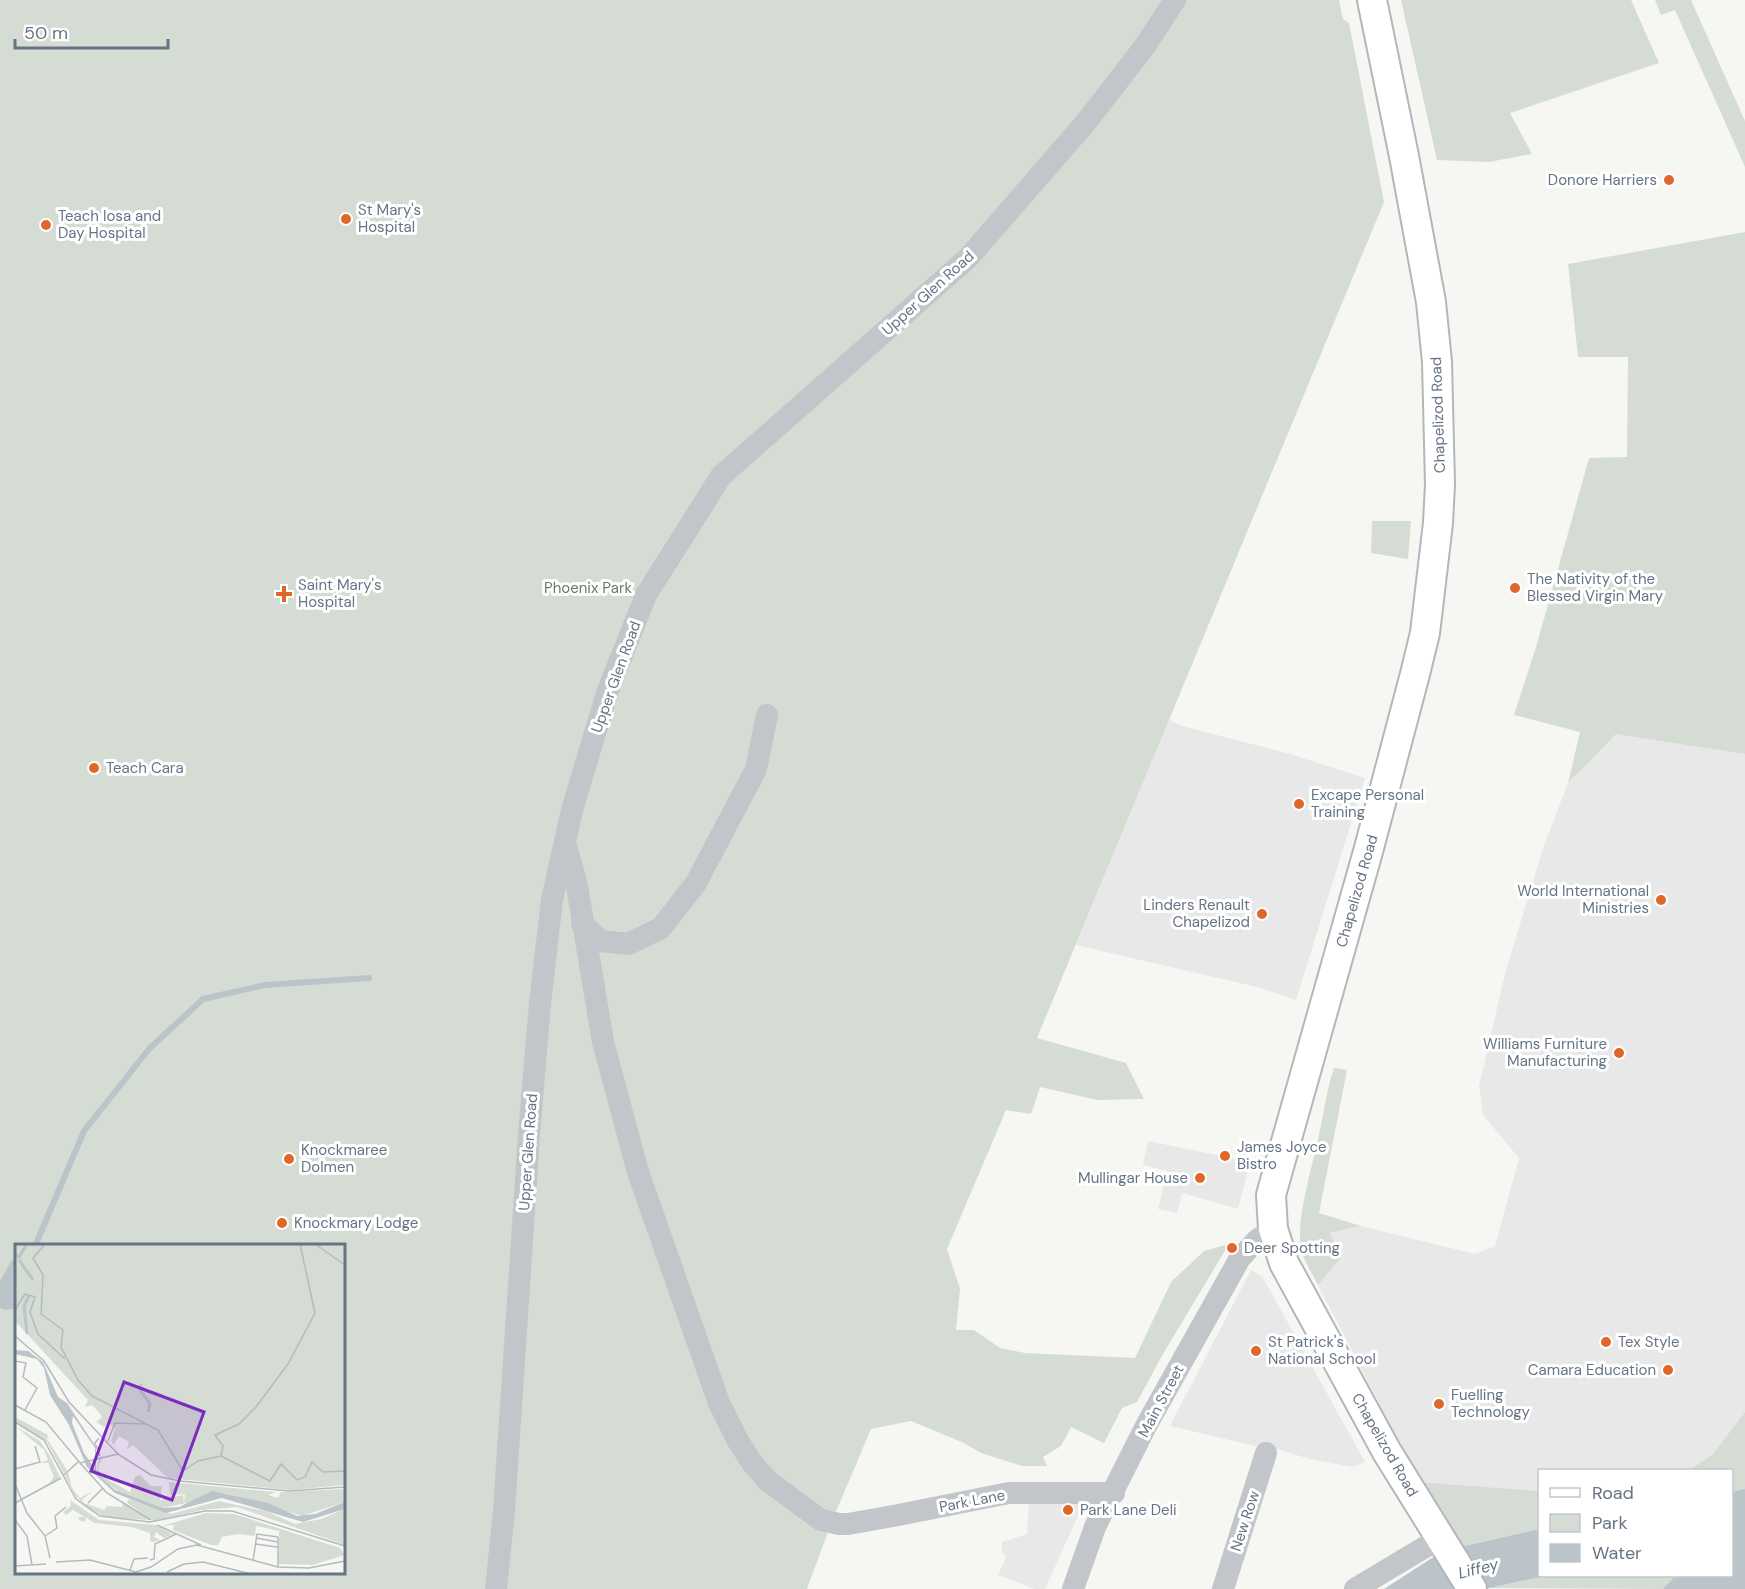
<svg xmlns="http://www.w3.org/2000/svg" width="1745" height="1589" font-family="'DM Sans',sans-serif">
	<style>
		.built { fill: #e7e8e7 }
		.green { fill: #d5dcd3; fill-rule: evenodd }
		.water { fill: #bac4c9 }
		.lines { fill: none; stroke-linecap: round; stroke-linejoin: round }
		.stream { stroke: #bac4c9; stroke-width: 6 }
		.major-casing { stroke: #b3b7bb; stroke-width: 32 }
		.minor { stroke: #c2c5c9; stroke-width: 22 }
		.major { stroke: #fff; stroke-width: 28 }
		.poi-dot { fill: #e0672a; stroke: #fff; stroke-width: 2 }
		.labels { text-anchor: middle; stroke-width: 6; stroke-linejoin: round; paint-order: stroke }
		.poi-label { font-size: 15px; fill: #667484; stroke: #fff; text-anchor: start }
		.street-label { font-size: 15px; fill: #667484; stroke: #fff }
		.park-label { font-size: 15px; fill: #677b65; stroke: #fff }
		.water-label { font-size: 16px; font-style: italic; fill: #627580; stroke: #fff }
		.inset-river { fill: none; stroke: #bac4c9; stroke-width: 3 }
		.inset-road { fill: none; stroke: #b3bbc0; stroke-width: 1.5 }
		.view { fill: #7b2cbf; fill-opacity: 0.15; stroke: #7b2cbf; stroke-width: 3 }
		.inset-edge { fill: none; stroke: #667484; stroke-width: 3 }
	</style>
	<rect width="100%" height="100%" fill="#f6f7f3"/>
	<path class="built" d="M1169 720 1182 726 1290 754 1365 778 1296 1000 1261 988 1076 945Z
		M1615 733 1745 754V1412L1712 1455 1689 1470H1540L1539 1491 1420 1482 1318 1285 1341 1258 1330 1233 1361 1226 1475 1254 1495 1246 1519 1158 1483 1115 1479 1086 1505 974 1543 848 1568 783Z
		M1148 1141 1250 1162 1238 1209 1182 1193 1177 1213 1158 1209 1167 1171 1143 1165Z
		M1251 1270 1262 1276 1365 1462 1353 1467 1309 1459 1278 1449 1255 1446 1170 1426Z
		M1029 1499 1078 1501 1082 1507 1045 1589H1034L998 1575 1006 1557 1002 1551V1542L1027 1534Z"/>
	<path class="green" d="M0 0H1339L1343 19 1349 23 1384 202 1037 1038 1126 1063 1144 1099 1097 1100 1040 1087 1031 1114 1006 1110 947 1249 960 1289 956 1330H974L1000 1348 1025 1353 1135 1358 1171 1282 1204 1251 1229 1244 1163 1354 1137 1402 1122 1408 1104 1443 1071 1427 1061 1446 1043 1457 1047 1466H1022L981 1453 964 1443 911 1421 871 1429 832 1521 807 1589H0ZM16 1246H344V1572H16Z
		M1401 0H1631L1659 63 1510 113 1532 154 1489 162 1437 160Z
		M1655 0H1691L1745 121V167L1675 10 1661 15Z
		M1745 232V754L1616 734 1568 783 1580 732 1514 715 1537 644 1589 458 1627 457 1628 357H1578L1568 264Z
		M1372 521H1411L1408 559 1371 553Z
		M1334 1068 1347 1070 1319 1213 1361 1226 1330 1233 1341 1258 1318 1285C1313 1275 1305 1263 1302 1253 1294 1224 1312 1169 1318 1139 1324 1115 1326 1091 1334 1068Z
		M1745 1412V1489L1732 1492V1470H1689L1712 1455Z
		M1420 1482 1539 1491V1529L1464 1546Z
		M1545 1576H1675L1663 1589 1489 1588Z"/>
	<path class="water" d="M12 1260H16V1308L5 1310 0 1308V1281Z
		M1745 1489V1589H1663L1675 1576H1732V1492Z
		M1539 1529 1540 1576H1545L1485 1589H1384L1432 1558 1464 1546Z"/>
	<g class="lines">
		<path class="stream" d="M35 1246 84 1131 149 1049 203 999 265 985 369 978"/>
		<defs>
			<path id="major" d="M1372 0 1404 156 1431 302 1437 362 1440 484 1438 523 1425 633 1415 674 1369 848 1271 1195 1273 1229 1284 1263 1387 1452 1472 1589"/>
		</defs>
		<use href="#major" class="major-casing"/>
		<path class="minor" d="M566 846 577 886 603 1042 638 1172 719 1403 738 1441 753 1464 768 1481 821 1520 839 1524H848L893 1516 1009 1493H1114
			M582 924 601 941 628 944 661 928 696 883 756 769 767 715
			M496 1589 504 1511 529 1135 540 1003 552 900 572 810 608 690 646 595 721 476 968 258 1087 121 1145 46 1175 0
			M1073 1589 1095 1527 1147 1424 1240 1258 1257 1240 1273 1229
			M1223 1589 1266 1453
			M1355 1589 1440 1538"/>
		<use href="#major" class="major"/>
	</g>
	<g class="poi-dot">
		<circle cx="1669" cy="180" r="6"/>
		<circle cx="346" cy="219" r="6"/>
		<circle cx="46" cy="225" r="6"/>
		<circle cx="1515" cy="588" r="6"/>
		<path d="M281 585h6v6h6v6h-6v6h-6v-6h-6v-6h6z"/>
		<circle cx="94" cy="768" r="6"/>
		<circle cx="1299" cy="804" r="6"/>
		<circle cx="1661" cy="900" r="6"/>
		<circle cx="1262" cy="914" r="6"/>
		<circle cx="1619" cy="1053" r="6"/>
		<circle cx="1225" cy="1156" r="6"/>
		<circle cx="289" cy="1159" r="6"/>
		<circle cx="1200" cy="1178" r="6"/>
		<circle cx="282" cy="1223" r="6"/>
		<circle cx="1232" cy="1248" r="6"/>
		<circle cx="1606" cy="1342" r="6"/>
		<circle cx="1256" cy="1351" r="6"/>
		<circle cx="1668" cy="1370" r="6"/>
		<circle cx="1439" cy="1404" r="6"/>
		<circle cx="1068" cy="1510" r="6"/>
	</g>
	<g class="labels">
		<g class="poi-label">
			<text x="1657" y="185" text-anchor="end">Donore Harriers</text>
			<text x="358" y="215">St Mary's<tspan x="358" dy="17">Hospital</tspan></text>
			<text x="58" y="221">Teach Iosa and<tspan x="58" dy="17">Day Hospital</tspan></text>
			<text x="1527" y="584">The Nativity of the<tspan x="1527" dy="17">Blessed Virgin Mary</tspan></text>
			<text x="298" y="590">Saint Mary's<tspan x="298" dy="17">Hospital</tspan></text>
			<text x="106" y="773">Teach Cara</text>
			<text x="1311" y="800">Excape Personal<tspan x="1311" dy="17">Training</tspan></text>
			<text x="1649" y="896" text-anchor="end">World International<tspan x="1649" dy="17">Ministries</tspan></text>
			<text x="1250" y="910" text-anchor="end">Linders Renault<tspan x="1250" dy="17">Chapelizod</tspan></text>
			<text x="1607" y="1049" text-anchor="end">Williams Furniture<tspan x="1607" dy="17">Manufacturing</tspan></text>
			<text x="1237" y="1152">James Joyce<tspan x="1237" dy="17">Bistro</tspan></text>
			<text x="301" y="1155">Knockmaree<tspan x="301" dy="17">Dolmen</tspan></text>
			<text x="1188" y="1183" text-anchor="end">Mullingar House</text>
			<text x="294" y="1228">Knockmary Lodge</text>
			<text x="1244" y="1253">Deer Spotting</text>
			<text x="1268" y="1347">St Patrick's<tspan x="1268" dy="17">National School</tspan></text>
			<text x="1618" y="1347">Tex Style</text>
			<text x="1656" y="1375" text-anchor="end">Camara Education</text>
			<text x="1451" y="1400">Fuelling<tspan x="1451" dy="17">Technology</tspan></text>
			<text x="1080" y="1515">Park Lane Deli</text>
		</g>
		<g class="street-label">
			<text transform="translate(928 293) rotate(-42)" y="5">Upper Glen Road</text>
			<text transform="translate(1438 415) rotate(-92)" y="5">Chapelizod Road</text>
			<text transform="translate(616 677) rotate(-70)" y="5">Upper Glen Road</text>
			<text transform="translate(1357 891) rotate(-74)" y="5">Chapelizod Road</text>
			<text transform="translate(528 1152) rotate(-86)" y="5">Upper Glen Road</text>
			<text transform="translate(1161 1401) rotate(-62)" y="5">Main Street</text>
			<text transform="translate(1385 1445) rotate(60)" y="5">Chapelizod Road</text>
			<text transform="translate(972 1501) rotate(-11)" y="5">Park Lane</text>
			<text transform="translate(1245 1521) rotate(-72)" y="5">New Row</text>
		</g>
		<g class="park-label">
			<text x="588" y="593">Phoenix Park</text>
		</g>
		<g class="water-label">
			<text transform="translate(1478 1568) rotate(-14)" y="6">Liffey</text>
		</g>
	</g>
	<g transform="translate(15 1244)">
		<rect width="330" height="330" fill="#f6f7f3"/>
		<path d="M0 0H330V241L276 246 153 234 118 201 112 205 114 198 104 192 99 200 103 207 96 197 100 185 94 179 89 183 81 178 87 173 85 170 77 161 70 163 73 156 0 77ZM0 173 33 191 32 195 52 226 49 230 32 198 0 177ZM0 182 25 197 35 212 45 233 31 243 39 233 33 219H26L33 216 29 206ZM88 212 83 224 87 232 115 248 120 233 125 231 136 242H147L145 256 168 251 169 259 170 251 168 250 155 251 154 238 261 248 253 251 263 254 266 248 330 245V258L287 272 213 250 148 264 105 248 88 237 81 229 84 213ZM53 228 57 244 65 254 77 247 67 256 69 259 89 266 92 262 107 263 108 259 135 276 92 273 75 266 60 251 50 232ZM114 255 156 270 204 257 253 268 280 280 306 275 330 265V301L222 263 187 266 139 277 112 259ZM55 256 84 276 141 281 158 290 149 294 141 288 139 293 145 296 139 298 135 297V289L117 283 79 279 71 273 70 278 64 276V273H70L58 266 51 271 48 268 56 262ZM191 269 219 270 325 304 330 311 297 321 264 320V287L241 282 240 292 223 290 207 293 203 301H196L158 286 159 281 147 282Z" fill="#d5dcd3"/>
		<path d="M0 106 13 107 28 118 43 153 52 159 81 203V229L100 246 148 264 164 263 197 247 253 259 282 272 300 270 330 258V265L288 278 207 254 151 269 100 249 72 223 54 181 35 151 29 124 22 115 0 110ZM58 172 80 204V225L69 209 57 179Z" fill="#bac4c9" fill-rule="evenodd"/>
		<path class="inset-river" d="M0 10 4 13 12 0M4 16 18 36M12 90 9 62 14 52M126 140 125 146 135 160 133 168"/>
		<path class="inset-road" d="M30 0 18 14 28 31 26 70 48 86 46 103 63 136 77 152 143 186 168 227M300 0 330 21M0 66 10 50 20 53 15 68 23 90 50 115M0 92 29 117 54 158 103 210M0 117 11 119 8 133 22 144 10 166M0 161 31 178 65 219 103 210 136 231 165 237 274 247 330 243M0 178 29 196 61 255 85 272 135 278 190 267H217L330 302M84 194 80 199 85 212M93 197 100 179 132 180M206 212 208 202 200 191 224 180 241 163 273 120 300 69 285 0M206 212 255 237 266 220 282 236 290 233 297 218 308 228 330 227M65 219 92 249 136 276M0 225 25 218 20 202M168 227 183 217 206 212M49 231 64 217M0 240 12 269 30 292 35 314M0 259 46 234M73 259 88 244M0 276 12 292 17 321M142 281 186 301M30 292 42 284 40 272 51 263M263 293V323M241 294 263 298M240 300 262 303M135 316 139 315 140 300 161 290M238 317 242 290 263 293M41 318 75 316 121 328 136 323 163 305 182 301 263 323 294 324 330 317M0 322 31 320M115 326 119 315 133 314M152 328 169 320 188 318 236 330"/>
		<path class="view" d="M109 138 189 168 157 256 76 227Z"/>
		<rect width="330" height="330" class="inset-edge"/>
	</g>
	<rect x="1538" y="1469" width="195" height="108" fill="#ffffff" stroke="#c2c7ce" stroke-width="1.5"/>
	<rect x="1550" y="1488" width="30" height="9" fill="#ffffff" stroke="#c2c7ce" stroke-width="1.5"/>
	<text x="1592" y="1499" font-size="18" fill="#667484">Road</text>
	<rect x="1550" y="1514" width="30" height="18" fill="#d5dcd3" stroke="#c2c7ce" stroke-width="1.5"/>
	<text x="1592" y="1529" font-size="18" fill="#667484">Park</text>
	<rect x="1550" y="1544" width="30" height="18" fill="#bac4c9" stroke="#c2c7ce" stroke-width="1.5"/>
	<text x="1592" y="1559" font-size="18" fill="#667484">Water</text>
	<path d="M15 39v9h153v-9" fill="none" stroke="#667484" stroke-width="3"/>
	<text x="24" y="39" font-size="18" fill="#667484" stroke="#ffffff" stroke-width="4.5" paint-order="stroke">50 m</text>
</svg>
